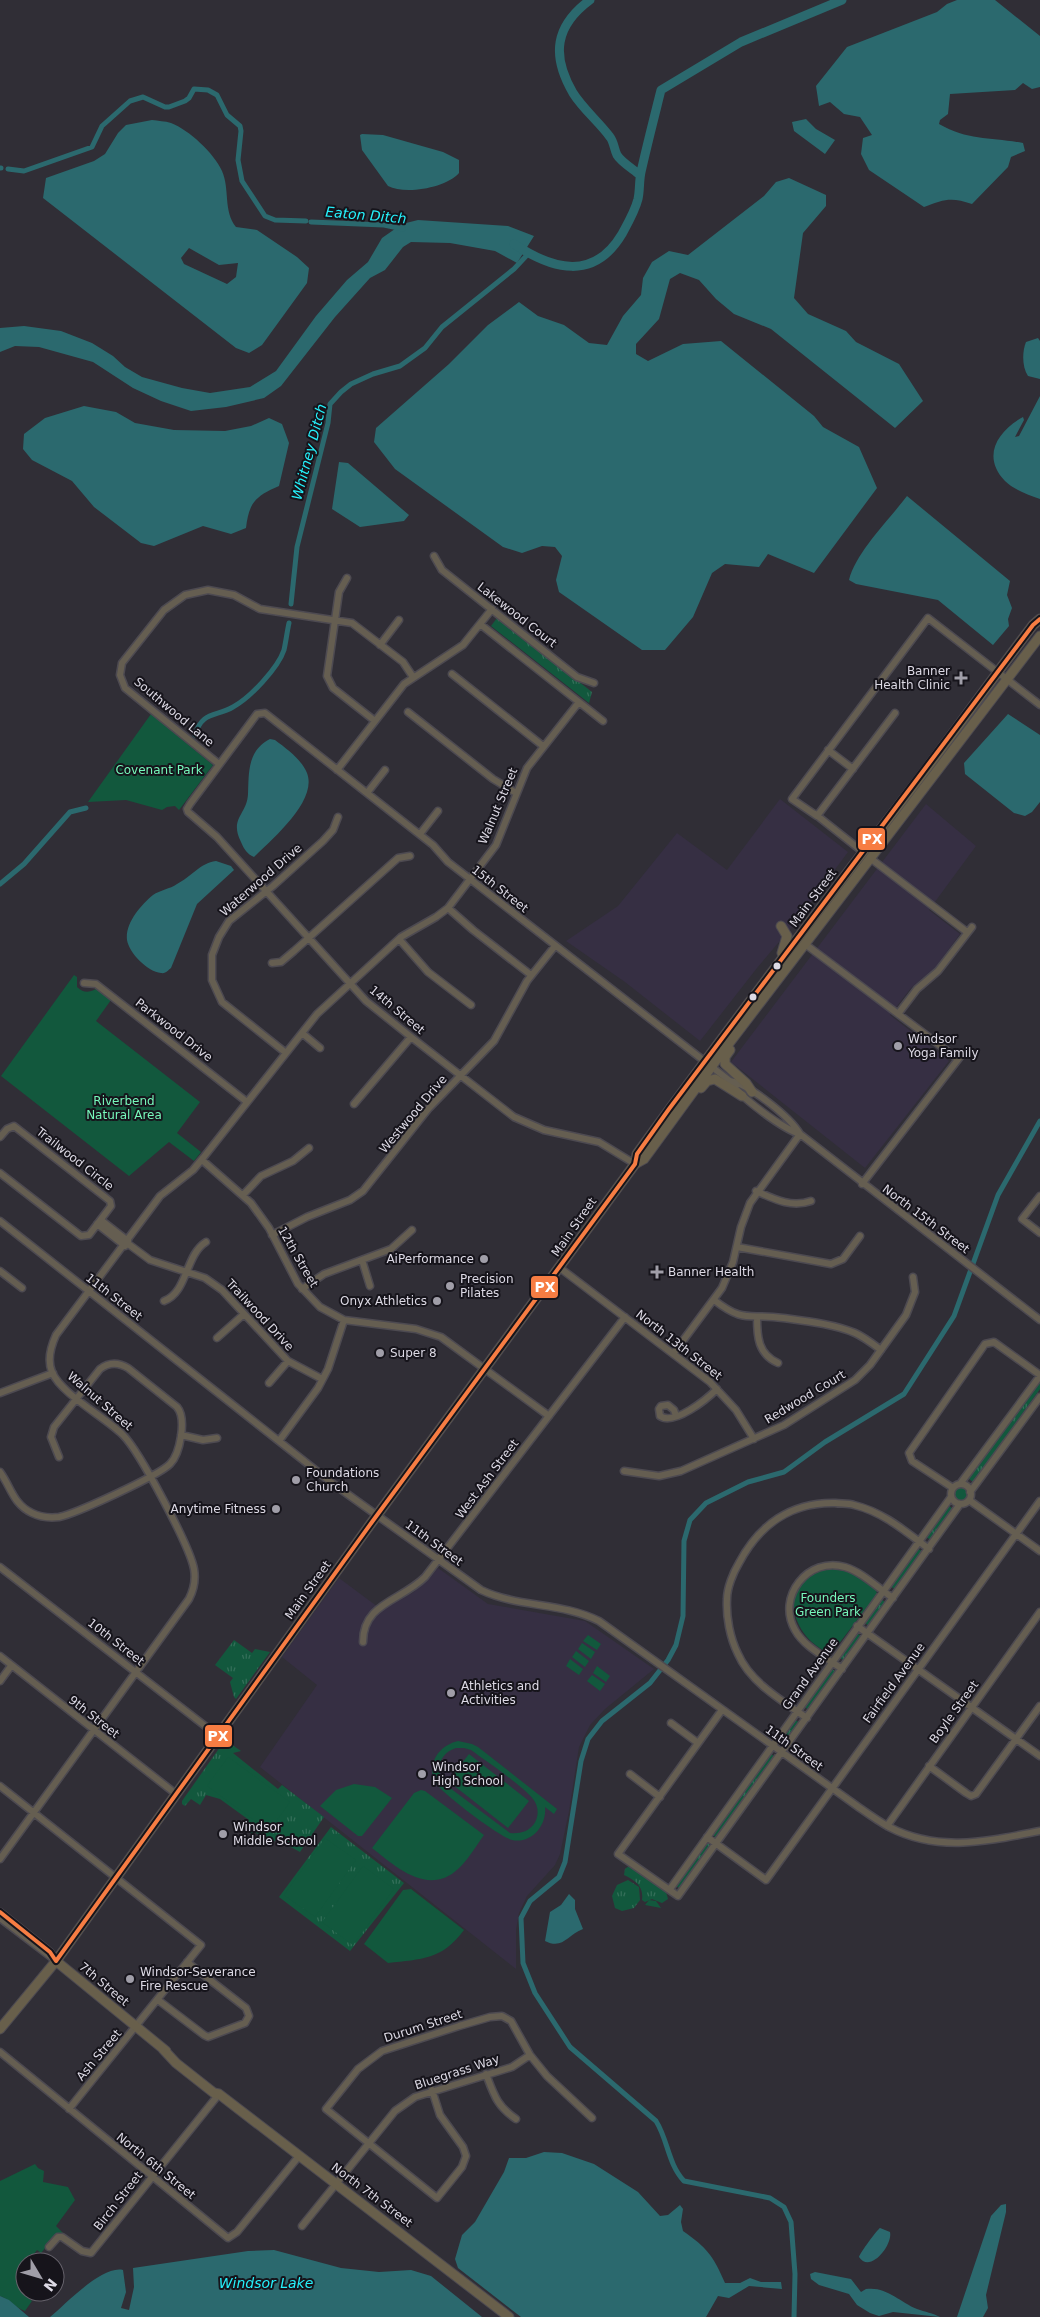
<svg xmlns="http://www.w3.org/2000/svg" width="1040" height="2317" font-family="'DejaVu Sans',sans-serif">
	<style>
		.built { fill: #362f43 }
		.grass { fill: url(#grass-tufts) }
		.park { fill: #12583d; fill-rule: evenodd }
		.water { fill: #2b696e; fill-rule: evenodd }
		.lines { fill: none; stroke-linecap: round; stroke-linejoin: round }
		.canal { stroke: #2b696e; stroke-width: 5 }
		.river { stroke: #2b696e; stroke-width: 9 }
		.minor-casing { stroke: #4d4a51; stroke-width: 9 }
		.major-casing { stroke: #4d4a51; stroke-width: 11 }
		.minor { stroke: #655e51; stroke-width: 6 }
		.major { stroke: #685f4b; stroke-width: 9 }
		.bus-1-casing { stroke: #16141b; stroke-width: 8 }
		.bus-1 { stroke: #f77d43; stroke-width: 4 }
		.poi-dot { fill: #a09ea8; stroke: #16141b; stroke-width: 2 }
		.bus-dot { fill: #dddae5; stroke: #16141b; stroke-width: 2 }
		.labels { text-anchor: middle; stroke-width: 4; stroke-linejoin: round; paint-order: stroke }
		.street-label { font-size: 12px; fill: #dddae5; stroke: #16141b }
		.poi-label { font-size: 12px; fill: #dddae5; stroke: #16141b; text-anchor: start }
		.park-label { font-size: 12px; fill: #77f8bb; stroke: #16141b }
		.water-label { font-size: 14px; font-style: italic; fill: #25f1fb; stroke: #16141b }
		.line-badge { stroke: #16141b; stroke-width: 2 }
		.badge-label { font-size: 14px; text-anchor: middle; font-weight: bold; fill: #fff }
	</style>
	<defs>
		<pattern id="grass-tufts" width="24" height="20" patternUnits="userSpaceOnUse" patternTransform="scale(1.25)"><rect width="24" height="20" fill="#12583d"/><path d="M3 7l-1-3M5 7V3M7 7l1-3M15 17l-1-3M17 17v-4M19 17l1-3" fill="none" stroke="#346f59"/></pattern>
	</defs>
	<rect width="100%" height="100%" fill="#302e36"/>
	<path class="built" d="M780 799 848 852 796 922 757 968 700 1041 625 982 566 941 618 906 677 833 727 870Z
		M926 804 976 846 929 910 960 934 936 967 911 988 890 1015 949 1061 865 1168 731 1062Z
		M438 1568 488 1604 585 1621 654 1669 605 1709 590 1725 579 1747 569 1811 560 1854 555 1865 527 1896 519 1913 516 1930V1969L260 1767 317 1685 282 1657 339 1578 382 1610 412 1593 427 1581Z"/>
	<path class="grass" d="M497 618 592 692 589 703 491 626Z
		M1038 1381 1040 1382V1389L973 1482 968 1478Z
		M961 1486 966 1489 968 1494 967 1499 961 1502 955 1500 953 1494 955 1488Z
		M949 1506 953 1509 931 1540 926 1537Z
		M917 1548 923 1552 896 1590 890 1586Z
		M881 1599 886 1603 869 1626 864 1622Z
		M857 1633 861 1636 844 1661 839 1657Z
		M234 1640 252 1653 255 1649 270 1652 236 1699 234 1697 230 1682 233 1678 215 1665Z
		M831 1668 836 1672 809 1710 803 1706Z
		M794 1719 800 1723 786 1742 780 1738Z
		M225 1740 241 1751 233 1753 278 1789 282 1785 324 1817 300 1852 276 1839 272 1844 255 1832 253 1835 244 1828 249 1820 220 1799 206 1795 200 1805 191 1799 185 1806 182 1804V1801Z
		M770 1753 775 1757 717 1837H715L712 1833Z
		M331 1827 404 1883 350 1951 279 1897Z
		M707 1842 711 1846 679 1888 676 1886Z
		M629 1866 666 1892 668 1899 662 1903 652 1899 645 1902 642 1900C644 1886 635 1880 624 1875L625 1869Z
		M628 1880 639 1887 640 1900 634 1908 622 1911 615 1908 612 1896 617 1885Z"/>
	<path class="park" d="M151 714 213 765 179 810 175 806 167 807 162 810 126 800 88 802Z
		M74 975 77 977V987C84 993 88 993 96 989L111 1000 96 1021 200 1102 177 1133 201 1152 194 1161 169 1142 129 1176 1 1076Z
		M836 1569 852 1573 876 1590 877 1594 831 1654C782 1634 779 1567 836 1569Z
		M588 1635 601 1644 597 1650 583 1641Z
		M582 1643 595 1652 591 1659 578 1649Z
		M576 1651 589 1661 585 1667 572 1657Z
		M570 1659 583 1669 579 1675 566 1666Z
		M597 1666 610 1676 606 1682 593 1673Z
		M592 1675 605 1684 600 1691 587 1681Z
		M458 1741 472 1744 478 1747 557 1809 554 1814 545 1807C547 1826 531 1844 512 1840 500 1837 441 1793 435 1782 426 1763 440 1745 458 1741ZM456 1748H464L471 1750C486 1761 523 1786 533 1799 539 1806 539 1817 534 1824 528 1832 519 1834 510 1833L446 1785C434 1772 439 1753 456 1748Z
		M469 1754 529 1801 508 1828 448 1781Z
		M228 1757 290 1802 269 1831 207 1786Z
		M354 1784 375 1787 392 1798 362 1836H358L320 1806 336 1790Z
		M421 1790 425 1791 484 1835C476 1846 468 1860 458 1869 428 1897 395 1866 372 1848L414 1793Z
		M325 1838 356 1860 315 1917 284 1895Z
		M363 1866 394 1889 353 1945 322 1922Z
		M411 1889 464 1930C442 1960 422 1959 388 1963L364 1944 403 1890Z
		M649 1900 656 1901 661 1908 645 1905Z
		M35 2164 38 2168 44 2171 43 2182 68 2187 75 2200 56 2226 64 2234 55 2236 41 2253 37 2250 28 2262H25L20 2272 23 2275C20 2281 24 2286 22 2293L32 2301 25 2311C15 2308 10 2299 0 2296V2181Z"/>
	<path class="water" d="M957 0H995L1040 36V87L1032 89 1023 83 1015 90 950 94 948 114 940 120 939 124C969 141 991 137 1023 143L1025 151 1011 157 1008 167 972 204C952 197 944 199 924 207L869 170 861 154 863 138 872 135 860 117 844 114 830 102 819 106 816 86 847 47 937 12 947 4Z
		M806 119 816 129 835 140 825 154 794 131 792 122Z
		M152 120C158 121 165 121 171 123 189 130 214 153 222 171 230 189 223 211 236 227L257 230 297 257 309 268 307 283 262 345 249 353 236 348 43 198 46 178 94 161 105 154 118 133 126 125ZM189 248 219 265 238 263 236 277 227 284 184 264 181 258Z
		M362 134 383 135 443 152 459 160V173C446 188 405 195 388 186L362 150 360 135Z
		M789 178 826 195V206L803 233 794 298 808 314 846 331 856 342 899 364 923 401 895 428 771 329 734 314 716 299 699 280 680 273 670 279 659 319 636 344V354L648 361 683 344 721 341 814 416 823 427 859 447 877 488 814 573 768 554 759 567 725 564 712 573 693 617 665 650H642L559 592 556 580 562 556 555 547 542 546 522 553 503 547 395 469 374 442 376 428 449 364 488 325 519 302 538 316 564 325 589 343 607 345 623 316 641 295 643 278 652 262 669 251 688 255 764 196 776 182Z
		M418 220 508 226 534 236 517 263 495 251 450 243 411 242 403 247 385 270 370 278 335 317 281 386 264 398 226 407 191 411 161 401 133 388 93 362 39 347 15 346 0 352V328L24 326 61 331 92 343 113 356 125 367 142 377 182 388 210 393 250 387 276 371 316 316 347 280 368 262 382 238 402 224Z
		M1038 338 1040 341V379L1028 376C1022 367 1022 352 1026 342Z
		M1040 396V499C1029 495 1014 490 1005 481 981 456 998 431 1023 417L1024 420 1015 437 1019 436Z
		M84 406 116 412 135 423 174 430 225 431 251 426 269 418 282 424 289 443 279 486C256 496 249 502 246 528L231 534 203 526 154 546 141 543 94 507 72 481 32 460 23 449 24 434 45 418Z
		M339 462 348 463 409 515 404 521 360 527 332 509Z
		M907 496 1010 581 1007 595 1012 608 1008 619 1009 626 993 645 938 600 856 584 849 580C856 552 889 520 907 496Z
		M1008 714 1040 735V802L1032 812 1025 816 1014 813 965 774 964 763Z
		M270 739 275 740C287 749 301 759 307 773 318 801 271 840 254 857 247 854 244 849 241 842 229 818 247 815 248 794 249 773 247 751 270 739Z
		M216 861 231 866 234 870 197 904 171 968C168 970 166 974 161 973 148 972 129 953 127 940 125 923 141 905 153 895 160 890 170 889 177 884 191 877 200 863 216 861Z
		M569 1894 575 1900V1909L583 1929C567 1935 563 1950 545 1941L550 1912 561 1905Z
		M544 2152 562 2153 594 2164 638 2192 660 2216 668 2215 680 2205 683 2209 681 2222 683 2231C707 2248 713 2255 725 2283H740L750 2278 761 2282H781L782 2289 749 2286 729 2298 718 2296 706 2317H521L458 2268 455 2259 462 2235 475 2222 504 2172 509 2158H526Z
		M1006 2204V2212L986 2295 988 2308 983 2317H957L991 2216 1001 2205Z
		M880 2228 890 2232C893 2245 870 2274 859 2257 860 2253 877 2230 880 2228Z
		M274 2250 341 2268 379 2272 411 2270 431 2276 482 2317H50C66 2304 102 2265 123 2270L126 2292 121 2308 129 2310 134 2287 133 2268 248 2251Z
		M815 2272 851 2279 861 2292 866 2289C886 2286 900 2302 917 2309 925 2312 933 2313 940 2317L893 2312 879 2316 870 2313 857 2305 849 2294 819 2285 811 2279 810 2274Z
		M0 2296 9 2300 29 2317H0Z"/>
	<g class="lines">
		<path class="canal" d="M0 168H1
			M8 169 24 171 92 147 102 126 130 101 143 97 165 107H169L185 101 189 98 194 89 208 90 217 95 227 115 240 126 241 131 238 160 242 181 265 216 275 220 306 221
			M311 222 384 225 403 229
			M291 604 297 547 328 423 330 404 341 392 351 384 373 374 400 366 425 348 442 327 514 269 528 254
			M195 735C202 711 216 717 233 707 250 698 278 668 284 650 286 641 287 632 289 623
			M0 884 24 864 70 812 86 808
			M794 2317 795 2274 791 2222 784 2207 770 2198 684 2181C668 2164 668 2140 656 2121L570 2047 535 1993 523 1963 521 1918 530 1901 559 1877 565 1862 581 1761 588 1739 602 1721 650 1683 668 1660 676 1645 683 1616 684 1541 690 1520 706 1503 748 1482 784 1472 825 1442 904 1394 954 1316 998 1195 1040 1121"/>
		<path class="river" d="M590 0C555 26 551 55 573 93 583 109 599 122 610 137 614 142 614 149 617 155 621 162 633 169 640 175
			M514 244C553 270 594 281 622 234 628 223 635 211 638 199 640 190 639 181 641 172 647 145 654 118 661 90L741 42 842 0"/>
		<defs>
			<path id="minor" d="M434 556 442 570 577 677 594 683
				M347 578 339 592 327 676 333 688 375 721
				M480 624 603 721
				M380 645 399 620
				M452 674 543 746
				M408 712 493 779 516 793
				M828 750 853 769
				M219 764 125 688 120 675 122 663 164 610 185 595 208 590 234 595 260 609 352 623 403 662 413 677
				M337 770 404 684 463 645 492 609
				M367 793 385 770
				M815 814 863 852
				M817 816 792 799 928 618 1040 705
				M817 816 895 713
				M420 834 438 811
				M870 858 967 932
				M448 908 473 930 531 975
				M399 939 428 972 471 1005
				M805 944 958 1059
				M272 963 281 962 294 951 398 858 410 856
				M84 983 96 984 247 1102
				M898 1014 917 989 938 971 972 927
				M302 1033 320 1048
				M286 1053 222 1002 212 980V955L219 937 229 921 273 886 323 841 333 830 338 817
				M730 1081C749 1084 790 1117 800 1134
				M354 1104 411 1037
				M0 1137 7 1129 14 1126 110 1201 111 1206 89 1235 81 1236 0 1173
				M202 1160 251 1203 269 1228 298 1284 320 1307 344 1320 416 1329 441 1337 549 1416
				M635 1164 599 1142 544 1130 514 1117 411 1037 366 1001 217 837 188 812 187 809 190 804 257 714 265 713 433 845 448 862 470 879 730 1081C738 1096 783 1129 800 1134L1040 1320
				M862 1184 963 1053
				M756 1191C774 1199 791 1208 811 1201
				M243 1195 261 1176 293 1161 309 1148
				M1040 1196 1022 1219 1040 1233
				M101 1220 128 1241
				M0 1221 332 1483 481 1590C519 1608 562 1602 599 1621L857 1806C867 1813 878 1821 889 1827 939 1853 988 1841 1040 1831
				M97 1224 125 1246
				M272 1235 307 1217 350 1200 363 1191 429 1108 494 1041 527 981 555 946
				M127 1243 150 1260 205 1278 222 1290 288 1361 322 1379
				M737 1247 831 1264 843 1259 860 1236
				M362 1260 370 1286
				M560 1268 710 1382 736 1410 754 1439
				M0 1271 22 1288
				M302 1289 324 1274 391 1249 412 1230
				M714 1300C745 1324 748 1313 783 1318 806 1321 834 1324 855 1333 864 1337 873 1344 881 1350
				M164 1301C188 1292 185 1255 206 1242
				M757 1317C757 1337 758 1354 778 1363
				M217 1338 244 1314
				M673 1354 722 1288 733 1262 741 1227 750 1203 800 1134
				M269 1383 288 1361
				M0 1393 53 1373
				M676 1416 674 1410 668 1405 661 1406 659 1409 660 1416C674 1426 707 1399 717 1389
				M181 1435 203 1440 217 1438
				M279 1441 318 1388 328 1369 344 1320
				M624 1471 659 1476 681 1471 784 1425 855 1380 870 1365 906 1315 915 1292 913 1277
				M0 1472C11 1487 13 1504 32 1513 40 1517 50 1518 59 1517 75 1514 158 1476 170 1464 180 1454 187 1419 177 1407L128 1368C118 1362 109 1362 100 1369L54 1427 51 1437 59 1457
				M960 1484 1040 1376
				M951 1494a10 10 0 1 1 20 0a10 10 0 1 1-20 0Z
				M953 1488 912 1461 909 1453 985 1344 994 1342 1040 1375
				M970 1492 1040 1397
				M969 1500 1040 1551
				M0 1567 218 1736
				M857 1626 1040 1756
				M363 1642C363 1603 401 1601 425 1577L625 1317
				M0 1656 176 1794
				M842 1669C827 1658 804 1647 795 1630 776 1597 808 1556 845 1567 862 1572 878 1588 893 1598
				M0 1681 11 1666
				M722 1710 618 1854 678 1896 960 1504
				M807 1718C782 1701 750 1682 738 1654 730 1638 726 1617 727 1599 727 1588 733 1573 739 1563 759 1525 791 1502 835 1503 841 1504 848 1503 854 1505 883 1512 905 1531 929 1549
				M671 1723 698 1743
				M929 1766 966 1793 971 1796 976 1794 1040 1706
				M630 1774 660 1797
				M0 1786 201 1945 69 2109
				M887 1826 1040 1612
				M707 1837 766 1880 1040 1501
				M0 1859 189 1599C194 1589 196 1580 194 1569 190 1547 140 1452 123 1435 105 1417 61 1394 52 1372 47 1360 51 1346 56 1335L160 1196 193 1170 203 1158 317 1014 401 937 436 917 448 908 496 845 527 768 579 702
				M670 1889 951 1497
				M0 1912 50 1952 56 1961
				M0 1918 55 1960
				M158 2000 204 2035 208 2037 245 2023 249 2016 246 2008 187 1962
				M0 2052 228 2238 237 2232 299 2156
				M486 2074C494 2095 497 2106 516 2119
				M432 2090 440 2115 463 2147 466 2156 462 2167 437 2198 326 2109 358 2069 382 2051 459 2026 490 2017 502 2016 511 2021 530 2055 547 2076 592 2118
				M302 2226 395 2111 415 2097 512 2067 530 2055
				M49 2247 58 2237H62L82 2251 91 2253 219 2094"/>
			<path id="major" d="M781 926 787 936 782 953
				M730 1050 725 1057V1064L746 1083 752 1092
				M701 1088 707 1081 715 1079 742 1096
				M635 1164 637 1154C723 1035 813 918 902 801 947 743 989 683 1033 625L1040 619
				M56 1961 166 2051
				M0 2029 56 1961 372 1522 635 1164 644 1159 717 1059 1040 636
				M163 2049 176 2063 214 2093 219 2094 509 2317"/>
		</defs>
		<use href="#minor" class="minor-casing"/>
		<use href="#major" class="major-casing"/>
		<use href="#minor" class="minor"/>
		<use href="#major" class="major"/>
		<defs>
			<path id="bus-1" d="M0 1912 50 1952 56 1961
				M56 1961 372 1522 635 1164 637 1154 669 1109 1033 625 1040 619"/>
		</defs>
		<use href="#bus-1" class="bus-1-casing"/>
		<use href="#bus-1" class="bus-1"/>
	</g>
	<g class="poi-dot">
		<path d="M958.5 670.5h5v5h5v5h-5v5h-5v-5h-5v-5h5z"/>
		<circle cx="898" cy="1046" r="5"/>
		<circle cx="484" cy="1259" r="5"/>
		<path d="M654.5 1264.5h5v5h5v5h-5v5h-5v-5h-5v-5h5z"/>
		<circle cx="450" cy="1286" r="5"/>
		<circle cx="437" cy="1301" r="5"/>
		<circle cx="380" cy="1353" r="5"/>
		<circle cx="296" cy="1480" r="5"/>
		<circle cx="276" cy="1509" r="5"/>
		<circle cx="451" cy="1693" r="5"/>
		<circle cx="422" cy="1774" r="5"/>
		<circle cx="223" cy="1834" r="5"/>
		<circle cx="130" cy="1979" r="5"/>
	</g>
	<g class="bus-dot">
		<circle cx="777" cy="966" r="4.5"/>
		<circle cx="753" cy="997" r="4.5"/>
	</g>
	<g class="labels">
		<g class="street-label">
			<text transform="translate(517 615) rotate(38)" y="4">Lakewood Court</text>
			<text transform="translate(174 712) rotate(40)" y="4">Southwood Lane</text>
			<text transform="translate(498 806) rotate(-67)" y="4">Walnut Street</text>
			<text transform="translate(261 880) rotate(-41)" y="4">Waterwood Drive</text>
			<text transform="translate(500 889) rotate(38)" y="4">15th Street</text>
			<text transform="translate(813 898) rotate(-53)" y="4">Main Street</text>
			<text transform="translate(397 1010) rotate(40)" y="4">14th Street</text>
			<text transform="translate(174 1030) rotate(38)" y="4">Parkwood Drive</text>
			<text transform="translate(413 1114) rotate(-50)" y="4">Westwood Drive</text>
			<text transform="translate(75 1159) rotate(38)" y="4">Trailwood Circle</text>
			<text transform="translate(926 1219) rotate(37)" y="4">North 15th Street</text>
			<text transform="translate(574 1227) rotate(-55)" y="4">Main Street</text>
			<text transform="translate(298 1257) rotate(60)" y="4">12th Street</text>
			<text transform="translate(114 1297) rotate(38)" y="4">11th Street</text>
			<text transform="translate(260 1315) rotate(47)" y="4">Trailwood Drive</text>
			<text transform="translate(679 1345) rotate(38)" y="4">North 13th Street</text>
			<text transform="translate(805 1397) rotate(-31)" y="4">Redwood Court</text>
			<text transform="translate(100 1401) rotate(41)" y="4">Walnut Street</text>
			<text transform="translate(487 1479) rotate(-53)" y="4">West Ash Street</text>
			<text transform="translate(434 1543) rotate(36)" y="4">11th Street</text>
			<text transform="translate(308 1590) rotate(-54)" y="4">Main Street</text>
			<text transform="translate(116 1642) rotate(38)" y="4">10th Street</text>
			<text transform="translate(810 1674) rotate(-54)" y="4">Grand Avenue</text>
			<text transform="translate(894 1683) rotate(-54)" y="4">Fairfield Avenue</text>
			<text transform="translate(954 1712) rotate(-54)" y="4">Boyle Street</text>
			<text transform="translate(94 1717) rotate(38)" y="4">9th Street</text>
			<text transform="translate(794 1748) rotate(36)" y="4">11th Street</text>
			<text transform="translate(104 1984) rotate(40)" y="4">7th Street</text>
			<text transform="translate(423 2026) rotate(-18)" y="4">Durum Street</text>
			<text transform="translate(99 2055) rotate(-50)" y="4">Ash Street</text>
			<text transform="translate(457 2072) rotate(-18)" y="4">Bluegrass Way</text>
			<text transform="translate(156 2166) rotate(39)" y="4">North 6th Street</text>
			<text transform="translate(372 2195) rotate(37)" y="4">North 7th Street</text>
			<text transform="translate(118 2201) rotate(-52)" y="4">Birch Street</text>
		</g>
		<g class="poi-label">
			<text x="950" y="675" text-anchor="end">Banner<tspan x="950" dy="14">Health Clinic</tspan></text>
			<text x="908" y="1043">Windsor<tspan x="908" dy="14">Yoga Family</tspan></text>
			<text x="474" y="1263" text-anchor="end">AiPerformance</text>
			<text x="668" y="1276">Banner Health</text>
			<text x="460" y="1283">Precision<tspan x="460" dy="14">Pilates</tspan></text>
			<text x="427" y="1305" text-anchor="end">Onyx Athletics</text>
			<text x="390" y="1357">Super 8</text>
			<text x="306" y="1477">Foundations<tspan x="306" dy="14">Church</tspan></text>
			<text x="266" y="1513" text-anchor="end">Anytime Fitness</text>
			<text x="461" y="1690">Athletics and<tspan x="461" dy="14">Activities</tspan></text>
			<text x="432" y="1771">Windsor<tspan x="432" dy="14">High School</tspan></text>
			<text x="233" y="1831">Windsor<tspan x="233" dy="14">Middle School</tspan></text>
			<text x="140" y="1976">Windsor-Severance<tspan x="140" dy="14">Fire Rescue</tspan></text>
		</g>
		<g class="park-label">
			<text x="159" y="774">Covenant Park</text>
			<text x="124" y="1105">Riverbend<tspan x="124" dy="14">Natural Area</tspan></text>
			<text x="828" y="1602">Founders<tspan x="828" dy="14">Green Park</tspan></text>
		</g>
		<g class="water-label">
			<text transform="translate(366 215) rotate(5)" y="5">Eaton Ditch</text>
			<text transform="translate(309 452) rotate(-75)" y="5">Whitney Ditch</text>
			<text x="266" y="2288">Windsor Lake</text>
		</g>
	</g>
	<g class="line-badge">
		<rect x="857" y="827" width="29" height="24" rx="5" fill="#f77d43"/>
		<rect x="530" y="1275" width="29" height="24" rx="5" fill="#f77d43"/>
		<rect x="204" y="1724" width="29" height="24" rx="5" fill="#f77d43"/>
	</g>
	<g class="badge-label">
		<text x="872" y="844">PX</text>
		<text x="545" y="1292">PX</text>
		<text x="218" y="1741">PX</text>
	</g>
	<g transform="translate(40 2277) rotate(128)"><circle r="24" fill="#16141b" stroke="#66636c"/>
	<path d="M0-4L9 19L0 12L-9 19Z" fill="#a09ea8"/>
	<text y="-8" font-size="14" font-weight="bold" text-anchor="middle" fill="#dddae5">N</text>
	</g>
</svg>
